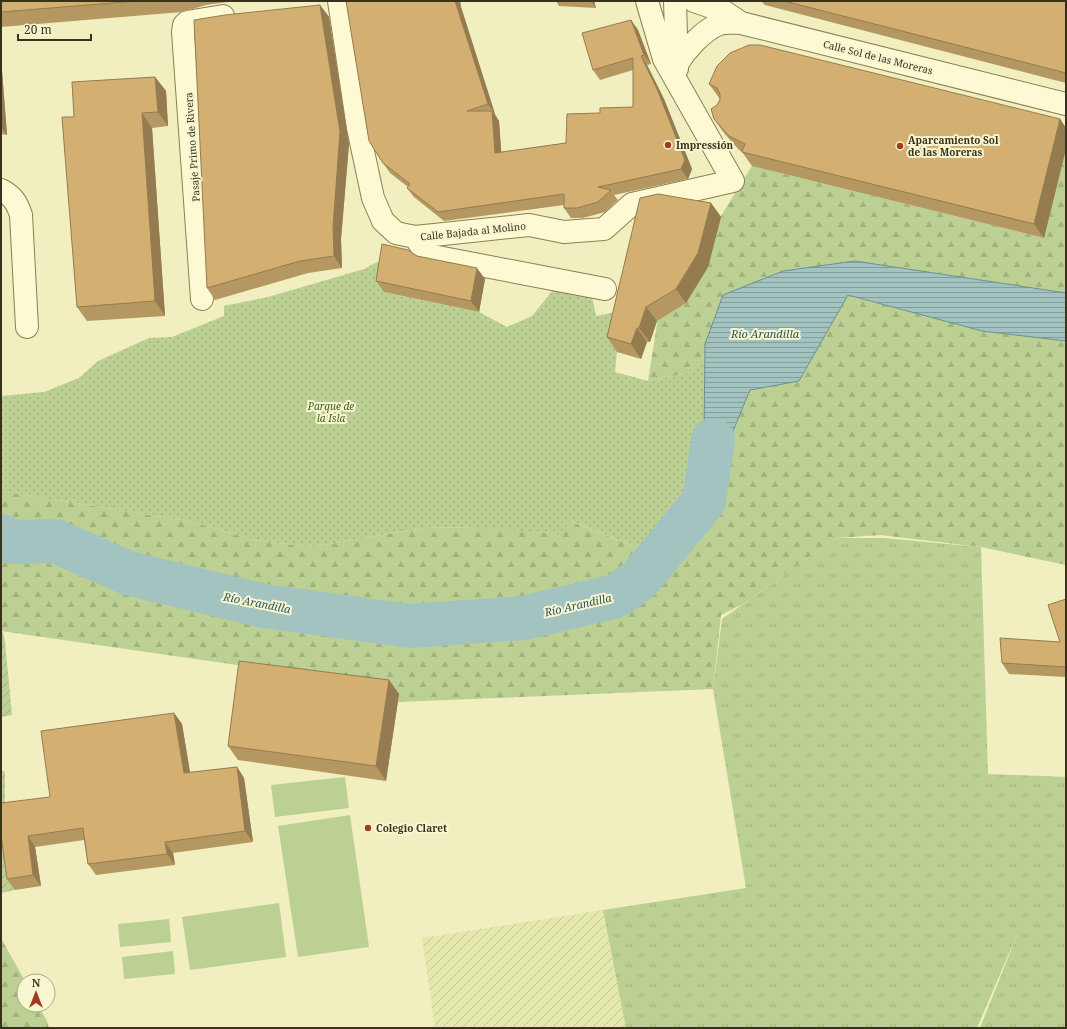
<svg xmlns="http://www.w3.org/2000/svg" width="1067" height="1029" font-family="'Noto Serif',serif">
	<style>
		.farmland { fill: url(#farmland-furrows) }
		.grass { fill: url(#grass-tufts) }
		.forest { fill: url(#forest-firs) }
		.park { fill: url(#park-dots) }
		.garden { fill: url(#garden-furrows) }
		.pitch { fill: #bbd092 }
		.water { fill: url(#water-rules); stroke: #699291 }
		.lines { fill: none; stroke-linecap: round; stroke-linejoin: round }
		.river { stroke: #a3c3c1; stroke-width: 44 }
		.minor-casing { stroke: #8c7f56; stroke-width: 24 }
		.minor { stroke: #fcf9d3; stroke-width: 22 }
		.wall { fill: #b59762 }
		.shaded-wall { fill: #947b50 }
		.building { fill: #d3b072; stroke: #947b50 }
		.poi-dot { fill: #a03d21; stroke: #f8f6d0; stroke-width: 1.5 }
		.labels { text-anchor: middle; stroke-width: 4; stroke-linejoin: round; paint-order: stroke }
		.street-label { font-size: 10px; fill: #3a311c; stroke: #f8f6d0 }
		.poi-label { font-size: 10px; font-weight: bold; fill: #3a311c; stroke: #f8f6d0; text-anchor: start }
		.park-label { font-size: 10px; font-style: italic; fill: #3e5821; stroke: #f8f6d0 }
		.water-label { font-size: 11px; font-style: italic; fill: #2a535b; stroke: #f8f6d0 }
	</style>
	<defs>
		<pattern id="farmland-furrows" width="10" height="10" patternUnits="userSpaceOnUse"><rect width="10" height="10" fill="#e4e8ac"/><path d="M-1 1l2-2M0 10L10 0M9 11l2-2" fill="none" stroke="#c4c793"/></pattern>
		<pattern id="grass-tufts" width="24" height="20" patternUnits="userSpaceOnUse"><rect width="24" height="20" fill="#bbd092"/><path d="M3 7l-1-3M5 7V3M7 7l1-3M15 17l-1-3M17 17v-4M19 17l1-3" fill="none" stroke="#a2b37d"/></pattern>
		<pattern id="forest-firs" width="22" height="20" patternUnits="userSpaceOnUse"><rect width="22" height="20" fill="#bbd092"/><path d="M5 1l3.5 6h-7zM16 11l3.5 6h-7z" fill="#a2b37d"/></pattern>
		<pattern id="park-dots" width="8" height="8" patternUnits="userSpaceOnUse"><rect width="8" height="8" fill="#bbd092"/><path d="M2 2h.1M6 6h.1" fill="none" stroke="#a2b37d" stroke-width="1.8" stroke-linecap="round"/></pattern>
		<pattern id="garden-furrows" width="10" height="10" patternUnits="userSpaceOnUse"><rect width="10" height="10" fill="#bbd092"/><path d="M-1 1l2-2M0 10L10 0M9 11l2-2" fill="none" stroke="#a2b37d"/></pattern>
		<pattern id="water-rules" width="6" height="5" patternUnits="userSpaceOnUse"><rect width="6" height="5" fill="#a3c3c1"/><path d="M0 2.5h6" fill="none" stroke="#869f9c"/></pattern>
	</defs>
	<rect width="100%" height="100%" fill="#f1eebf"/>
	<path class="farmland" d="M603 910 626 1028H435L422 938Z"/>
	<path class="grass" d="M836 538H883L981 547 988 774 1066 777V1028H980L1019 930 977 1028H626L603 910 746 888 713 689 722 619Z"/>
	<path class="forest" d="M1066 149V293L855 261 705 344V362L684 374 648 381 658 318 752 166 1044 238Z
		M848 295 982 331 1066 341V565L981 547 880 535 836 538 743 604 721 615 713 689 398 702 397 694 244 666 1 631V491L194 522 254 540 312 547 423 528 477 527 570 521 659 556 704 501 750 390 799 381Z
		M1 938 25 981 24 1005H38L47 1021 49 1028H1Z"/>
	<path class="park" d="M390 255 384 292 479 312 507 327 532 316 553 290 592 297 596 316 626 310 617 352 615 372 648 381 684 374 712 357 713 442 704 501 659 556 571 521 559 534 477 527 423 528 312 547 254 540 194 522 1 491V396L44 392 79 378 98 361 149 338 172 337 224 316V306L268 297 364 269Z"/>
	<path class="garden" d="M1 632H3L5 642 12 715 1 717Z
		M1 770 5 772V815L15 890 1 893Z"/>
	<path class="pitch" d="M345 777 349 808 275 817 271 785Z
		M350 815 369 947 298 957 278 826Z
		M279 903 286 957 190 970 182 917Z
		M169 919 171 942 120 947 118 924Z
		M173 951 175 974 124 979 122 957Z"/>
	<path class="water" d="M855 261 1066 293V341L982 331 848 295 799 381 750 390 704 501 686 521 704 437 705 344 723 295 783 271Z"/>
	<g class="lines">
		<path class="river" d="M1 536 13 542 55 541 128 573 264 606 410 626 524 618 616 596 639 580 704 501 713 440"/>
		<defs>
			<path id="minor" d="M339 1 358 128 373 198 383 221 396 233 415 237 529 225 564 232 604 229 632 204 733 181 664 59 647 1
				M675 1 677 69
				M694 1 723 11 741 23 1066 104
				M677 64C686 50 702 31 719 24 725 22 734 23 741 23
				M1 190C13 196 17 203 21 215L27 327
				M415 237 427 255 605 289
				M202 299 183 32 184 25 187 22 223 16"/>
		</defs>
		<use href="#minor" class="minor-casing"/>
		<use href="#minor" class="minor"/>
	</g>
	<path class="wall" d="M1 1H235L206 5 182 12 1 27Z
		M346 1H460L461 7 495 114 499 121 501 152 566 143 600 113 633 107V70L600 80 593 70 631 20 638 30 651 64 647 65 664 99 692 169 688 179 614 195 618 200 605 212 583 218H571L564 208V205L444 221 414 197 407 188 408 187 390 173 383 163Z
		M556 1H594L596 8 559 6Z
		M761 1H1066V83L765 5Z
		M320 5 329 17 349 144 341 239 342 268 308 273 215 300 207 288Z
		M1 58 7 135 1 134Z
		M155 77 166 91 168 126 152 128 165 316 87 321 77 307 74 117Z
		M709 84 1060 119 1066 128V149L1044 238 752 166 742 152 739 150 724 133 714 119 717 105 720 99Z
		M711 203 721 217 708 267 686 303 657 321 650 342H647L641 359 617 352 607 337Z
		M417 256 485 279 479 312 384 292 376 281Z
		M1066 599V677L1009 674 1002 663 1060 642Z
		M389 680 399 694 386 781 238 760 228 746Z
		M174 713 182 724 190 773 237 767 244 778 253 842 173 853 175 865 96 875 88 864 84 840 35 847 41 886 15 890 7 879 1 835 50 797Z"/>
	<path class="shaded-wall" d="M455 1H460L461 7 495 114 488 104Z
		M591 1H594L596 8Z
		M320 5 329 17 349 144 341 239 342 268 334 256Z
		M631 20 638 30 651 64 644 55Z
		M641 56 647 65 664 99 692 169 688 179 681 169Z
		M1 58 7 135 1 127Z
		M155 77 166 91 168 126 158 112Z
		M492 111 499 121 502 162 495 153Z
		M142 113 152 128 165 316 155 301Z
		M1060 119 1066 128V149L1044 238 1034 224Z
		M711 203 721 217 708 267 686 303 676 289Z
		M477 268 485 279 479 312 471 301Z
		M646 307 657 321 650 342 639 328Z
		M637 328 647 342 641 359 631 344Z
		M389 680 399 694 386 781 376 766Z
		M174 713 182 724 192 784 184 773Z
		M237 767 244 778 253 842 245 831Z
		M28 836 35 847 41 886 33 875Z
		M165 842 173 853 175 865 167 854Z"/>
	<path class="building" d="M1 1H137L1 12Z
		M346 1H455L488 104 467 111H492L495 153 566 143 567 114 600 113V108L633 107V58L593 70 582 33 631 20 644 55 641 56 657 89 685 160 681 169 598 187 611 190 598 202 577 208H564V194L438 212 407 188 410 184 383 163 369 141Z
		M784 1H1066V73L957 45Z
		M320 5 340 132 333 227 334 256 300 261 207 288 194 20 225 15Z
		M749 45H760L1060 119 1034 224 742 152 745 144 729 136 714 119 711 109 717 105 720 100V94L717 88 709 84 717 66 730 53Z
		M155 77 158 112 142 113 155 301 77 307 62 117H74L72 82Z
		M658 194 711 203 698 253 676 289 646 307 639 328H637L631 344 607 337 640 198Z
		M382 244 408 250 417 256 477 268 471 301 376 281Z
		M1066 599V667L1002 663 1000 638 1060 642 1048 605Z
		M239 661 389 680 376 766 228 746Z
		M174 713 184 773 237 767 245 831 165 842 167 854 88 864 83 828 28 836 33 875 7 879 1 835V803L50 797 41 731Z"/>
	<g class="poi-dot">
		<circle cx="668" cy="145" r="4"/>
		<circle cx="900" cy="146" r="4"/>
		<circle cx="368" cy="828" r="4"/>
	</g>
	<g class="labels">
		<g class="street-label">
			<text transform="translate(878 57) rotate(14)" y="4">Calle Sol de las Moreras</text>
			<text transform="translate(192 147) rotate(-94)" y="4">Pasaje Primo de Rivera</text>
			<text transform="translate(473 231) rotate(-6)" y="4">Calle Bajada al Molino</text>
		</g>
		<g class="poi-label">
			<text x="908" y="144">Aparcamiento Sol<tspan x="908" dy="12">de las Moreras</tspan></text>
			<text x="676" y="149">Impressión</text>
			<text x="376" y="832">Colegio Claret</text>
		</g>
		<g class="park-label">
			<text x="331" y="410">Parque de<tspan x="331" dy="12">la Isla</tspan></text>
		</g>
		<g class="water-label">
			<text x="765" y="338">Río Arandilla</text>
			<text transform="translate(257 603) rotate(11)" y="4">Río Arandilla</text>
			<text transform="translate(578 605) rotate(-13)" y="4">Río Arandilla</text>
		</g>
	</g>
	<rect width="1067" height="1029" fill="none" stroke="#3a311c" stroke-width="4"/>
	<g transform="translate(36 993)"><circle r="19" fill="#f8f6d0" stroke="#aca788"/>
	<path d="M0-3L7 15L0 10L-7 15Z" fill="#a03d21"/>
	<text y="-6" font-size="11" font-weight="bold" text-anchor="middle" fill="#3a311c">N</text>
	</g>
	<path d="M18 34v6h73v-6" fill="none" stroke="#3a311c" stroke-width="2"/>
	<text x="24" y="34" font-size="12" fill="#3a311c" stroke="#f8f6d0" stroke-width="3" paint-order="stroke">20 m</text>
</svg>
